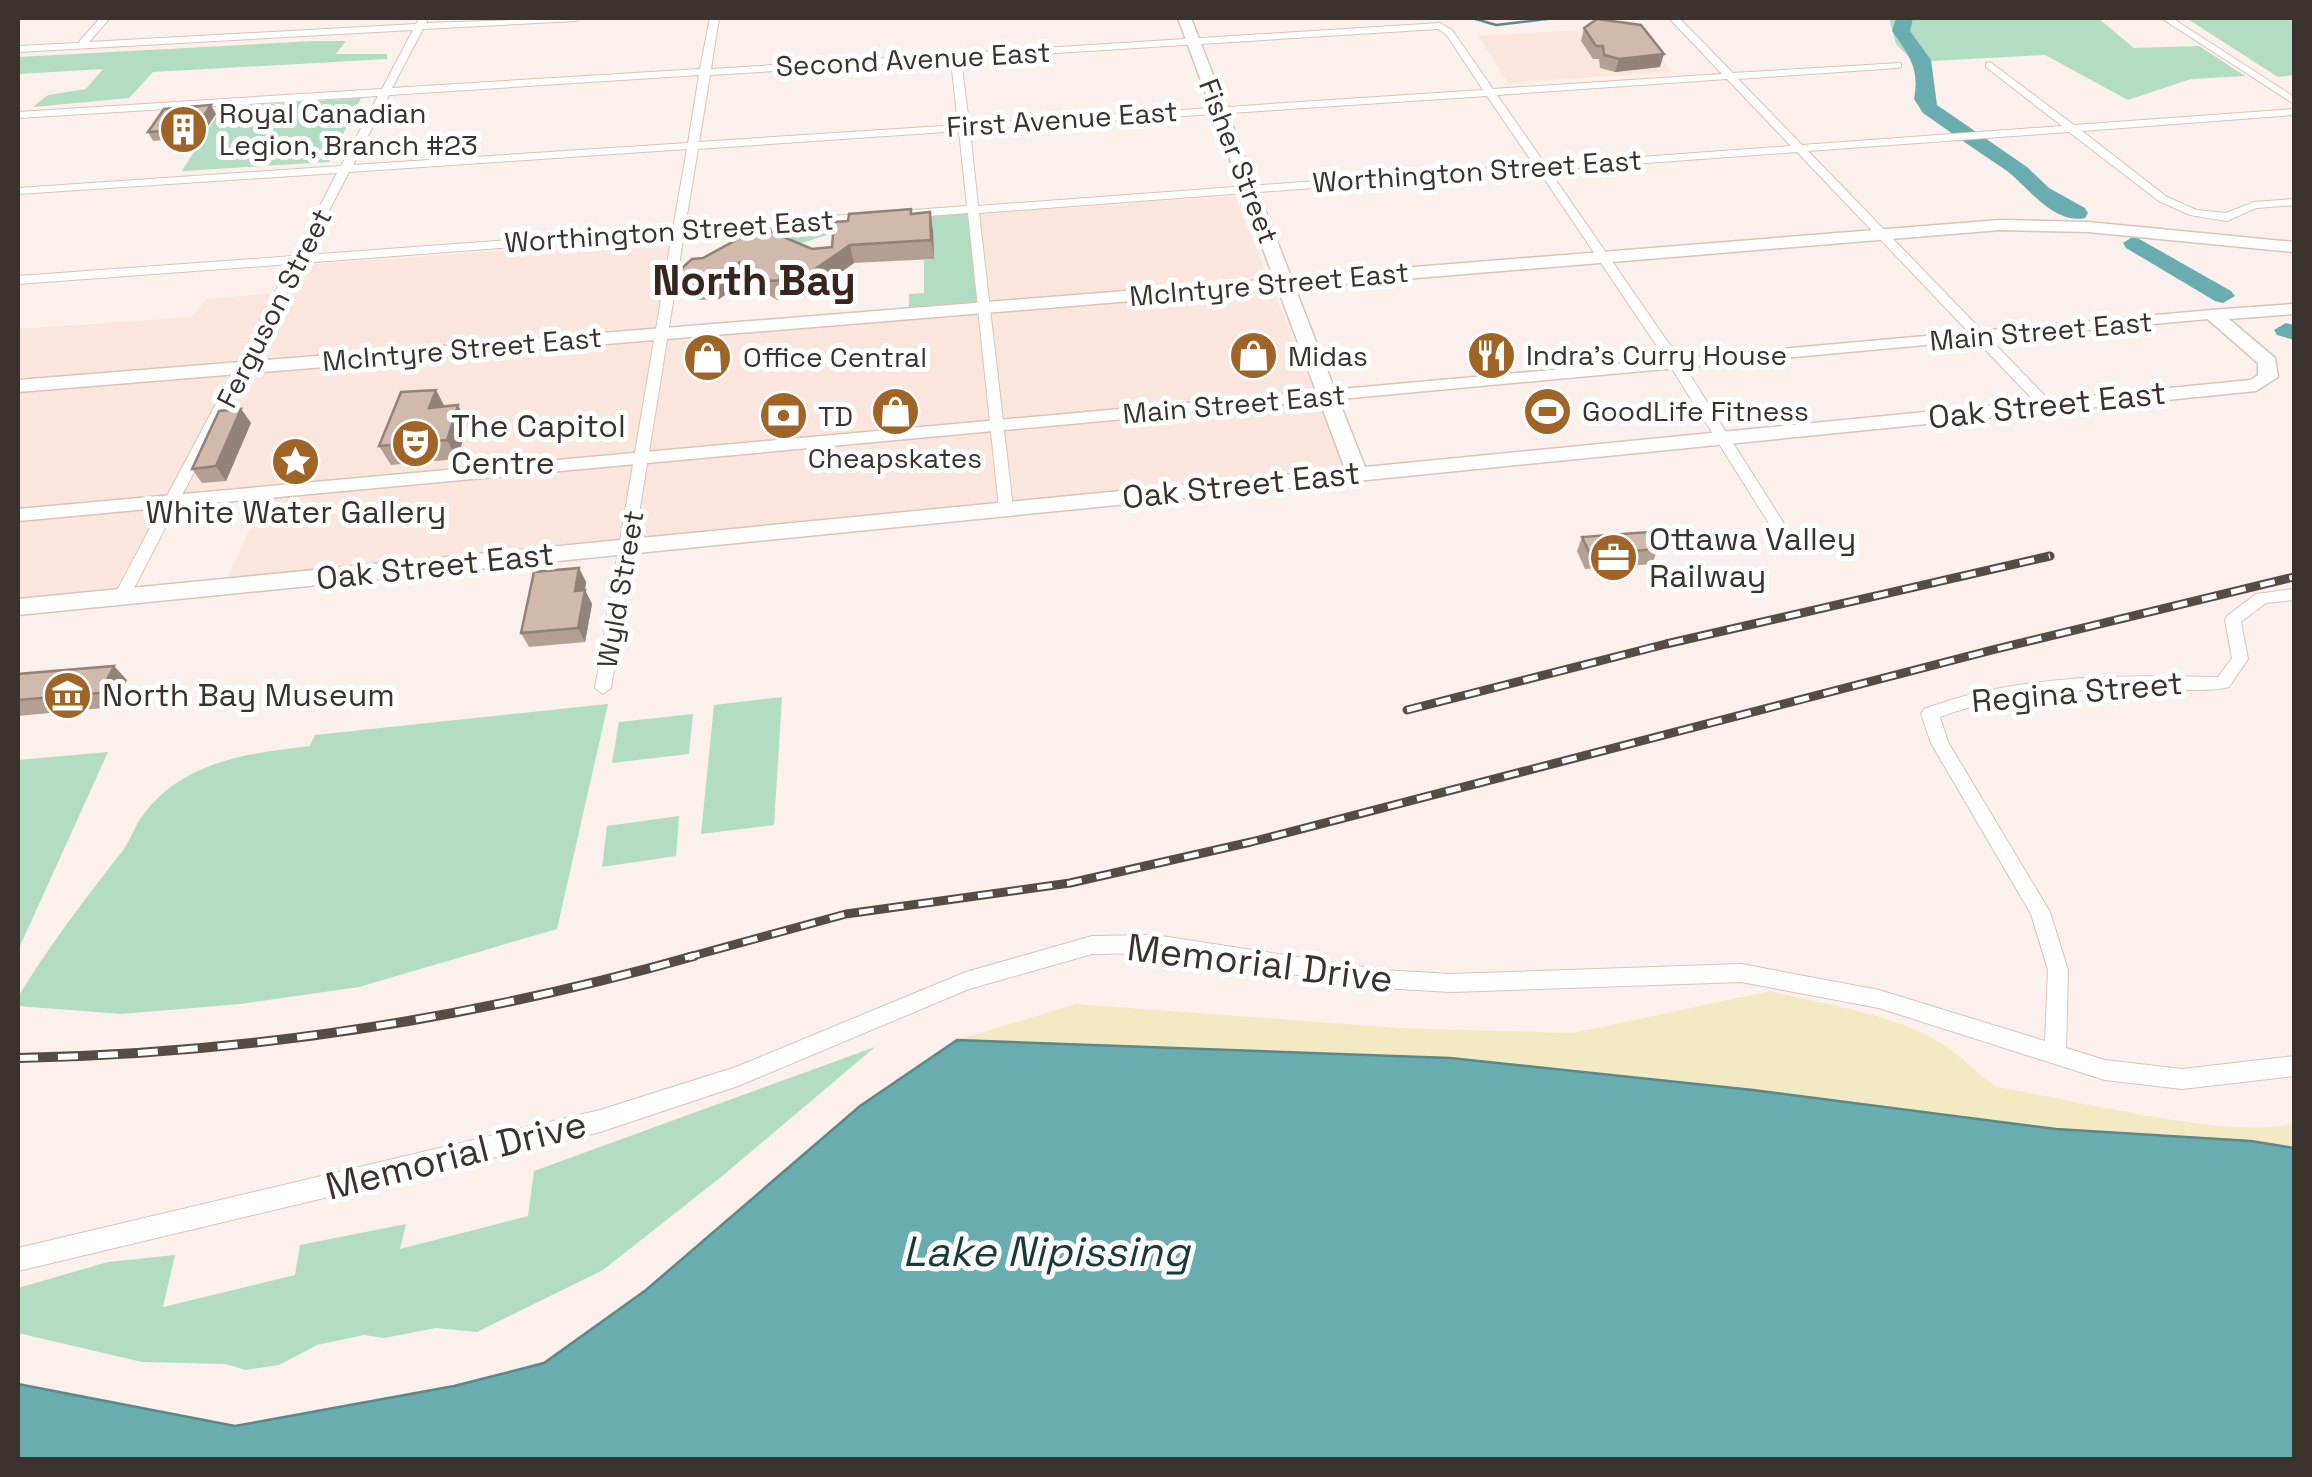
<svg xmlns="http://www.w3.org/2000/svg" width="2312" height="1477" font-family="'Space Grotesk',sans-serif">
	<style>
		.built { fill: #fbe6dd }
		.green { fill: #b2ddc2 }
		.sand { fill: #f3eac4 }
		.water { fill: #69adb0; stroke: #5b8889; stroke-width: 2.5 }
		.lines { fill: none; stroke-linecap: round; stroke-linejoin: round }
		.stream { stroke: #5b8889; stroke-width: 2.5 }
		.river { fill: #69adb0; fill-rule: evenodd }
		.minor-casing { stroke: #dcc2b7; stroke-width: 2 }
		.tertiary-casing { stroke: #dcc2b7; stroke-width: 3 }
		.secondary-casing { stroke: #dcc2b7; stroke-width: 3 }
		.minor { fill: #fff; fill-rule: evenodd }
		.tertiary { fill: #fff; fill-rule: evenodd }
		.secondary { fill: #fff; fill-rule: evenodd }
		.rail-far1-casing { stroke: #554b47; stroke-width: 9 }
		.rail-casing { stroke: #554b47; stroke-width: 10 }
		.rail-far1 { stroke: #fff; stroke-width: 5; stroke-dasharray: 15; stroke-linecap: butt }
		.rail { stroke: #fff; stroke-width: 6; stroke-dasharray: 20; stroke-linecap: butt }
		.wall { fill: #b4a093 }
		.shaded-wall { fill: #928278 }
		.building { fill: #d1baab; stroke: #928278; stroke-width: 2.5 }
		.labels { text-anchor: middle; stroke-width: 10; stroke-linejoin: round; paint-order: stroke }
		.far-street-label { font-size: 28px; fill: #3b312d; stroke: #fff }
		.far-poi-label { font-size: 28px; fill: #3b312d; stroke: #fff; text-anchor: start }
		.street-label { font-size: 32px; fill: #3b312d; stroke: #fff }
		.poi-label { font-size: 32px; fill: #3b312d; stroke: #fff; text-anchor: start }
		.near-street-label { font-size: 38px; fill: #3b312d; stroke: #fff }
		.far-town-label { font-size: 42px; font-weight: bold; fill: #38251d; stroke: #fff }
		.near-water-label { font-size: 42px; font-style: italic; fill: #183a3b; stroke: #fff }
	</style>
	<rect width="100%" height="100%" fill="#fbf0ec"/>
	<path class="built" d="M1635 27 1672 72 1508 83 1478 36Z
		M1235 196 1346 469 225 583 263 499 160 509 115 589 18 598V329L192 317 206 299 288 292 303 265 679 238 663 332 980 306 974 214Z"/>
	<path class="green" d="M1889 18H2098L2134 48 2199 46 2245 76 2191 79 2128 100 2045 55 1914 62 1896 44Z
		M2186 18H2294V75L2278 77Z
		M314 41H346L336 54H387V59L153 72 129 98 33 107 48 95 86 89 103 69 18 74V57Z
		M361 98 329 162 182 171 222 107Z
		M973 208 981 306 909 312V294L924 293V260L934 259 838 240 830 234 796 245H764L767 224Z
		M782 697 774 825 701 834 714 705Z
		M608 704 557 929 359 987 240 1004 121 1014 18 1006V997C49 946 84 900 121 853 130 842 134 826 144 814 183 761 250 753 310 746L315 735Z
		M693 714 689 754 612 763 619 722Z
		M108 752 20 946H18V760Z
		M679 816 676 856 602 867 607 826Z
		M875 1047 721 1177 603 1270 477 1332 436 1328 384 1338 364 1335 317 1345 279 1365 246 1370 225 1364 142 1362 18 1333V1288L108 1262 175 1255 163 1307 295 1275 300 1245 406 1224 400 1249 528 1216 534 1171Z"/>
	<path class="sand" d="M1771 991C1826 1005 1893 1013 1942 1044 1962 1056 1977 1074 1997 1087 2063 1098 2238 1142 2294 1123V1148L2251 1141 2056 1129 1753 1090 1450 1058 957 1040 1076 1004 1400 1028 1573 1033Z"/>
	<path class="water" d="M957 1040 1450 1058 1753 1090 2056 1129 2251 1141 2294 1148V1459H18V1384L235 1426 454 1386 544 1363 646 1290 860 1106Z"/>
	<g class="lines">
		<path class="stream" d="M1472 18 1496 25 1555 18"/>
		<path class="river" d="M1896 18H1913L1910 31 1931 60 1937 105 2027 167 2049 188 2085 208 2088 213 2085 218C2054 225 2028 187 2007 171 1979 152 1951 133 1923 113L1914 99C1920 69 1909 55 1892 31Z
			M2134 236 2231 291 2235 296 2223 303 2215 301 2126 248 2123 243Z
			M2286 323 2294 325V340L2277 335 2274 330Z"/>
		<defs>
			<path id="minor" d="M100 18H110L89 42 416 24 420 18H428L426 23 581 18 576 21 423 29 392 88 700 69 710 18H719L711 69 1440 23 1452 30 1493 89 1722 74 1669 18H1679L1733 73 1901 63V67L1897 68 1738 79 1802 145 2062 126 1986 67V63L1990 62 2074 125 2294 109V115L2082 131 2167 197 2197 210 2226 213 2254 202 2294 199V205L2256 208 2227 221 2190 215 2159 201 2069 132 1808 151 2050 401 2052 404 2045 408 2040 407 1797 152 1549 170 1683 364 1795 541 1798 545 1790 550 1785 549 1669 364 1539 171 979 213 1013 508 1006 513 999 508 968 213 684 234 611 688 603 694 595 688 672 235 302 263 130 596 122 602 116 600 114 596 290 264 18 284V276L294 256 337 173 18 194V188L341 166 378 96 18 118V112L382 89 413 30 18 52V46L78 43ZM1438 29 1446 34 1483 90 969 124 961 59ZM951 60 958 125 699 142 710 75ZM699 75 688 143 353 165 389 95ZM1727 79 1791 146 1545 164 1497 95ZM1487 96 1534 165 978 206 970 130ZM959 131 967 206 685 227 698 149ZM687 149 673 228 306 255 349 172Z
				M2161 18H2172L2294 97V104Z
				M2294 589V600L2266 603 2241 622 2248 659 2229 687C2205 693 2177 688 2152 689 2081 689 2007 691 1940 717L1948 742 2050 912 2068 970 2066 1048 2105 1060 2182 1069 2294 1056V1076L2182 1089 2105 1080 1879 1008 1741 982 1451 992 1383 988 1155 953 1092 954 969 989 738 1086 600 1132 18 1271V1248L600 1110 736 1067 966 972 1092 936 1155 935 1383 970 1451 974 1741 964 1879 990 2045 1041 2048 970 2031 914 1931 743 1921 714 1924 709C2018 674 2119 675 2218 677L2232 658 2225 620 2227 616 2256 594Z"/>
			<path id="tertiary" d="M2212 310 2218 312V318L18 521V509Z"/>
			<path id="secondary" d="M1178 18H1191L1291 277 2000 220 2088 222 2294 242V252L2088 232 2000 230 1295 288 1365 467 2251 380 2258 375V363L2203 315 2212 310 2294 304V314L2229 319 2275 358 2278 377 2256 391 18 615V599L1345 469 1278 289 18 392V380L1274 279Z"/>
		</defs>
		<use href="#minor" class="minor-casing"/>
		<use href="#tertiary" class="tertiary-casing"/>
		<use href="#secondary" class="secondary-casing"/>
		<use href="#minor" class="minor"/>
		<use href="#tertiary" class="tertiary"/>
		<use href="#secondary" class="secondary"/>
		<defs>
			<path id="rail-far1" d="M1407 710 1666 644 2050 556
				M685 958 846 914 1070 883 1251 842 1996 649 2294 577"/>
			<path id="rail" d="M18 1058C245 1054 475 1018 694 956"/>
		</defs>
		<use href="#rail-far1" class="rail-far1-casing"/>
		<use href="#rail" class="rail-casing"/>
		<use href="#rail-far1" class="rail-far1"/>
		<use href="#rail" class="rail"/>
	</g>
	<path class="wall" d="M1584 28 1660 67 1615 72 1600 68 1599 59H1593L1581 41Z
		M216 114 195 145 180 144 177 139 153 141 148 132Z
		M911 214 933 231 934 259 854 263 806 297 777 300 746 281 719 299 699 300 687 295 680 270 812 249 832 247 848 221Z
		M445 406 468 424 457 459 391 465 379 446Z
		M241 409 251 423 226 481 202 483 192 469Z
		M1582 537 1658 549 1652 564 1585 569 1577 551Z
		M579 568 586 582 585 590 592 604 585 642 529 647 521 633Z
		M18 674 127 680 114 707 18 716Z"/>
	<path class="shaded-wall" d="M1664 54 1660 67 1615 72 1619 59Z
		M211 105 216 114 195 145 190 136Z
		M930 212 933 231 934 259 931 240Z
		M850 245 854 263 806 297 802 278Z
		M740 262 746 281 719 299 713 280Z
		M436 390 446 409 429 408Z
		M458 405 468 424 457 459 447 440Z
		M241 409 251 423 226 481 216 466Z
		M579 568 586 582 582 606 575 591Z
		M585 590 592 604 585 642 578 628Z
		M114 666 127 680 114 707 100 693Z"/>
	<path class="building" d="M1597 19 1641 25 1664 54 1619 59 1604 55 1603 46H1596L1584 28Z
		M211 105 190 136 174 135 177 130 148 132 164 109Z
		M911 209V214L930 212 931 240 850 245 802 278 772 281 740 262 713 280 693 281 681 276 680 270 692 259 703 258 760 227 812 249 832 247 834 222 848 221 849 214Z
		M436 390 429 408 458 405 447 440 379 446 401 392Z
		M241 409 216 466 192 469 219 411Z
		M1649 532 1658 549 1590 554 1582 537Z
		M579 568 575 591 585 590 578 628 521 633 534 572Z
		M114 666 100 693 18 700V674Z"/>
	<defs>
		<symbol id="building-disc" viewBox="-11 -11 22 22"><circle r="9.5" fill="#9f6426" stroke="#fff"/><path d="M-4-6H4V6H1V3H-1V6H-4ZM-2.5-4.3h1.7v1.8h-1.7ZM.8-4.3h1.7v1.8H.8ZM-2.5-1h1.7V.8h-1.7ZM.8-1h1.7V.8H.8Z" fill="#fff"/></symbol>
		<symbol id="restaurant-disc" viewBox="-11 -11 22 22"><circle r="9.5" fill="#9f6426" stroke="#fff"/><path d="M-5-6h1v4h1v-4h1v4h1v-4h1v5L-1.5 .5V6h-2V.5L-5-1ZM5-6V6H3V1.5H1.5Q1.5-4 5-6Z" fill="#fff"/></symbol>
		<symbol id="shop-disc" viewBox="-11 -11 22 22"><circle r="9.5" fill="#9f6426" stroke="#fff"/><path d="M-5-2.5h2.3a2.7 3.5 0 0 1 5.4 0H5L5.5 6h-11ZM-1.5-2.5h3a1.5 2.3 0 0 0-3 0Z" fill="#fff"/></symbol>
		<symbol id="stadium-disc" viewBox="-11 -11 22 22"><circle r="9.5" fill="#9f6426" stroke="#fff"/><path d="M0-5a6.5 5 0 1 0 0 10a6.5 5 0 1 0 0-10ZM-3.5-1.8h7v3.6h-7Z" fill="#fff"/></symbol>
		<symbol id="bank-disc" viewBox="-11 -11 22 22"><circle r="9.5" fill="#9f6426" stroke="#fff"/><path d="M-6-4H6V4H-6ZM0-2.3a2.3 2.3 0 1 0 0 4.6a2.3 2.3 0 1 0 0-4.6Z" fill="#fff"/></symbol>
		<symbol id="theatre-disc" viewBox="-11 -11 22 22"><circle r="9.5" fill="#9f6426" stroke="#fff"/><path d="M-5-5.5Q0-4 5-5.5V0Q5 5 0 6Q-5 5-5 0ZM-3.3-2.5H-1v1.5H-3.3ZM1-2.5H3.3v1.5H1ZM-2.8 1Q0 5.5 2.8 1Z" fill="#fff"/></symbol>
		<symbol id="sight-disc" viewBox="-11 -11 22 22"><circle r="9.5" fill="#9f6426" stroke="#fff"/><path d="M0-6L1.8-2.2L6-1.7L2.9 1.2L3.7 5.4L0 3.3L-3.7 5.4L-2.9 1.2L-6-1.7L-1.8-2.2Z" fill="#fff"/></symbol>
		<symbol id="office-disc" viewBox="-11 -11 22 22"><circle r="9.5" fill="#9f6426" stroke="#fff"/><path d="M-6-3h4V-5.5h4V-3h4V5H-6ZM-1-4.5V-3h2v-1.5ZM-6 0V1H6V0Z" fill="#fff"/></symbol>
		<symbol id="museum-disc" viewBox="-11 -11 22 22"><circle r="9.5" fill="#9f6426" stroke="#fff"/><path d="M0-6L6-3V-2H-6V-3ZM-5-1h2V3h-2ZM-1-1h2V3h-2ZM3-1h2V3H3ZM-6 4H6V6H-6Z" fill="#fff"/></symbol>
	</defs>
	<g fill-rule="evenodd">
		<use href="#building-disc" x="156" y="102" width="55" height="55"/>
		<use href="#restaurant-disc" x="1464" y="328" width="55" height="55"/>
		<use href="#shop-disc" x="1226" y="328" width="55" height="55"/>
		<use href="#shop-disc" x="680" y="330" width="55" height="55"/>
		<use href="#shop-disc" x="868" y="384" width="55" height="55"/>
		<use href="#stadium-disc" x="1520" y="384" width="55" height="55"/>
		<use href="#bank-disc" x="756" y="388" width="55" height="55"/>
		<use href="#theatre-disc" x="388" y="416" width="55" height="55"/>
		<use href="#sight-disc" x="268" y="434" width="55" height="55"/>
		<use href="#office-disc" x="1586" y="530" width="55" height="55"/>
		<use href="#museum-disc" x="40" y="668" width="55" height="55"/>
	</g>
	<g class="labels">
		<g class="far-street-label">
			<text transform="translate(913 59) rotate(-3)" y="10">Second Avenue East</text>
			<text transform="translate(1062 119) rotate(-4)" y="10">First Avenue East</text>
			<text transform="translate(1239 161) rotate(69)" y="10">Fisher Street</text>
			<text transform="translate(1477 171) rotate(-4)" y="10">Worthington Street East</text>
			<text transform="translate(669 231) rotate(-4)" y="10">Worthington Street East</text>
			<text transform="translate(1269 284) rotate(-5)" y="10">McIntyre Street East</text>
			<text transform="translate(274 308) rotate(-63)" y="10">Ferguson Street</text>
			<text transform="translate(2041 331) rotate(-5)" y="10">Main Street East</text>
			<text transform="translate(462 349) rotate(-5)" y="10">McIntyre Street East</text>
			<text transform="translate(1234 404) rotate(-5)" y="10">Main Street East</text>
			<text transform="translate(620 589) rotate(-80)" y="10">Wyld Street</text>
		</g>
		<g class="far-poi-label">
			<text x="219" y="123">Royal Canadian<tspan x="219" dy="32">Legion, Branch #23</tspan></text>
			<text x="1526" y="365">Indra's Curry House</text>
			<text x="1288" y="366">Midas</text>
			<text x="743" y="367">Office Central</text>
			<text x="1582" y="421">GoodLife Fitness</text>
			<text x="818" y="426">TD</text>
			<text x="895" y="468" text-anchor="middle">Cheapskates</text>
		</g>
		<g class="street-label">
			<text transform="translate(2047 405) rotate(-6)" y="11">Oak Street East</text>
			<text transform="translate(1241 485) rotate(-6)" y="11">Oak Street East</text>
			<text transform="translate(435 566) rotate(-6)" y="11">Oak Street East</text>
			<text transform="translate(2077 692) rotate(-5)" y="11">Regina Street</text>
		</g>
		<g class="poi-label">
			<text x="451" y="437">The Capitol<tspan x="451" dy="37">Centre</tspan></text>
			<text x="296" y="523" text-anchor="middle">White Water Gallery</text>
			<text x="1649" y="550">Ottawa Valley<tspan x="1649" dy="37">Railway</tspan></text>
			<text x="102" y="706">North Bay Museum</text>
		</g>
		<g class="near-street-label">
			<text transform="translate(1260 963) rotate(7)" y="13">Memorial Drive</text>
			<text transform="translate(456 1155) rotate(-14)" y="13">Memorial Drive</text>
		</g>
		<g class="far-town-label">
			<text x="754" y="295">North Bay</text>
		</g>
		<g class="near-water-label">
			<text x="1046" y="1266">Lake Nipissing</text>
		</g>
	</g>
	<rect width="2312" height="1477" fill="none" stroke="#3b312d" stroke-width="40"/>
</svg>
